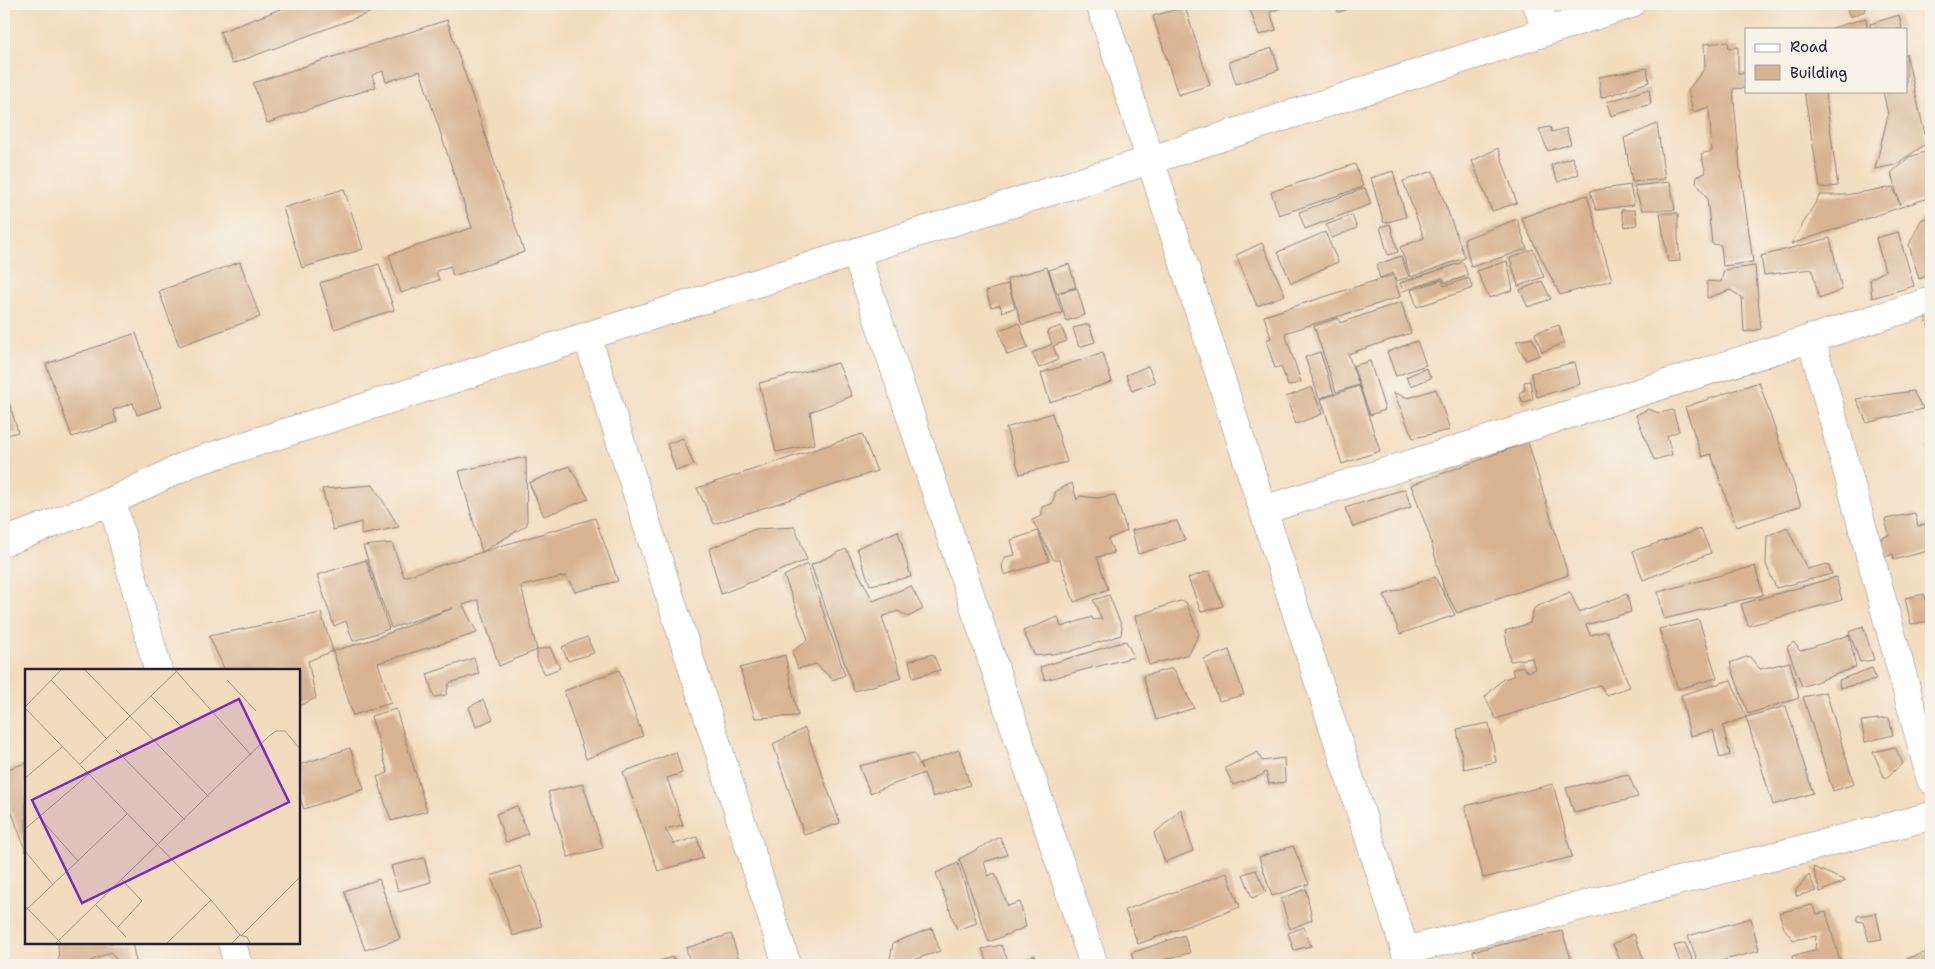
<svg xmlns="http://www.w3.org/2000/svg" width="1935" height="969" font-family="'Shantell Sans',sans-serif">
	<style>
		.building { fill: #d7b391 }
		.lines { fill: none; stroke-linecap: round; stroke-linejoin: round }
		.minor-casing { stroke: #8a7f7c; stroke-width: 29 }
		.minor { stroke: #fff; stroke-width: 28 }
		.inset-road { fill: none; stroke: #9f928a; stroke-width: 1 }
		.view { fill: #7b2cbf; fill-opacity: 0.15; stroke: #7b2cbf; stroke-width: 2.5 }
		.inset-edge { fill: none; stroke: #22223b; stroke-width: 2.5 }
	</style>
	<rect width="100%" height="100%" fill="#f7f3e8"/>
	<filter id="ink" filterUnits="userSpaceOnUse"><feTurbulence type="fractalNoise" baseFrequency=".02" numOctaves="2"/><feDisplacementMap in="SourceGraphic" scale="10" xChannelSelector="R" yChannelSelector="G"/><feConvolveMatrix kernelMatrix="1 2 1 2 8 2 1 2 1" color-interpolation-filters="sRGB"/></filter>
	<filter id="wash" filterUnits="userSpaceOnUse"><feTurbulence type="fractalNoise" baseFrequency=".0096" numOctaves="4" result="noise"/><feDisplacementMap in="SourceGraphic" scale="20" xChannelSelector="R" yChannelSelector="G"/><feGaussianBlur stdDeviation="1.12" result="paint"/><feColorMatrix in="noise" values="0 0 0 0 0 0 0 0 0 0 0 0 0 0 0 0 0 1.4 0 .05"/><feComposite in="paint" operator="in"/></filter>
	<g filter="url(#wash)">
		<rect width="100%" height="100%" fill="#f3dcbe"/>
		<g id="blocks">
			<path class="building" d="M294 4H393L232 64 220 32Z
				M1248 4H1282L1284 7 1270 12 1276 30 1259 35Z
				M1336 4H1367L1338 12Z
				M1845 4H1864L1865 11 1850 17Z
				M1925 4H1931V25Z
				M1185 7 1210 85 1178 95 1153 16Z
				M1899 15 1902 29H1871L1870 24Z
				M1866 18 1867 29H1832V28Z
				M447 20 524 252 453 276 450 266 436 271 439 280 401 293 389 255 472 228 420 71 386 82 383 71 372 75 376 87 267 123 253 83Z
				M1728 42 1729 48 1738 47V73H1746V88L1733 89 1740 168 1753 262 1723 266 1721 245 1712 244 1707 198 1696 182 1697 176 1706 173 1701 154 1712 151 1709 107 1693 112 1688 90 1705 68 1704 44Z
				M1272 48 1279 70 1236 84 1229 62Z
				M1906 53 1927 143 1895 165 1875 169 1888 115 1883 91H1906Z
				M1647 68 1649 82 1601 98 1599 77Z
				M1649 89 1651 104 1611 116 1607 102Z
				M1804 91H1825L1838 186 1820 188Z
				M1657 124 1665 179 1632 182 1624 138Z
				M1550 127 1552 132 1566 128 1571 144 1548 151 1539 129Z
				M1498 148 1517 203 1492 211 1472 161Z
				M1931 150V197L1791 244 1820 195H1845L1893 187 1900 205 1891 173 1909 157Z
				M1572 157 1579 174 1558 182 1551 165Z
				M1355 164 1363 187 1279 215 1271 192Z
				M1393 171 1406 217 1384 223 1371 178Z
				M1433 171 1465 258 1411 277 1400 247 1424 238 1403 181Z
				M1670 182 1675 210H1642L1634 186Z
				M1630 185 1634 205 1596 210 1590 191Z
				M1365 188 1371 204 1305 229 1299 212Z
				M344 189 363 249 302 268 283 208Z
				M1587 195 1612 280 1560 295 1521 218Z
				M1621 210H1635L1637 225 1625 227Z
				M1660 213H1678V238L1680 261 1668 262Z
				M1352 215 1357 228 1332 238 1326 225Z
				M1931 216V275L1919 279 1909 245 1921 220Z
				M1517 219 1527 249 1471 267 1464 239Z
				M1390 224 1398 252 1388 255 1380 227Z
				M1325 232 1338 262 1291 283 1278 252Z
				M1898 232 1914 286 1872 298 1870 279 1885 271 1876 238Z
				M1830 238 1842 290 1819 299 1812 269 1764 275 1761 256Z
				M1262 243 1285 295 1257 306 1236 255Z
				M1533 249 1544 277 1518 286 1510 258Z
				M1401 256 1409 277 1396 281 1393 273 1380 278 1376 265Z
				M1507 261 1513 290 1489 298 1477 271Z
				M240 262 260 317 179 346 159 291Z
				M1463 262 1468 276 1445 283 1443 278 1403 291 1400 283Z
				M379 264 394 310 334 329 320 283Z
				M1069 264 1076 287 1056 293 1049 270Z
				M1755 266 1761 329 1744 332 1742 297 1730 290 1707 298V281L1721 282 1724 270Z
				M1047 267 1062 313 1022 325 1007 279Z
				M1393 275 1400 297 1285 333 1301 382 1288 386 1281 366 1275 368 1266 340 1271 338 1264 316Z
				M1469 278 1473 288 1417 307 1411 290 1442 280 1444 286Z
				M1542 281 1551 299 1528 307 1520 290Z
				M1008 284 1015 308 1002 312 1000 305 991 307 986 291Z
				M1077 288 1085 315 1066 321 1058 293Z
				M1401 302 1411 333 1348 354 1359 385 1336 392 1314 326 1338 318 1340 323Z
				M1931 315V334L1925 316Z
				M1019 323 1028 348 1007 355 999 330Z
				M1089 324 1095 342 1079 347 1073 328Z
				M1559 325 1564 343 1542 352 1535 333Z
				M1061 326 1067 341 1053 346 1058 360 1039 368 1032 353 1052 344 1047 331Z
				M136 333 161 407 137 415 133 403 113 410 117 422 72 437 46 364Z
				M1532 338 1540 355 1526 360 1516 341Z
				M1417 341 1426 365 1396 376 1387 352Z
				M1320 352 1334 394 1319 398 1305 357Z
				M1103 353 1112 382 1050 402 1041 373Z
				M1370 361 1385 410 1370 415 1353 366Z
				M1575 362 1580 384 1537 397 1531 373Z
				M838 363 852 396 810 412 815 444 776 452 759 383Z
				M1148 366 1155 382 1132 391 1126 375Z
				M1426 368 1431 378 1411 386 1406 377Z
				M1530 381 1533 399 1523 403 1519 393 1525 390 1524 382Z
				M1759 382 1801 506 1736 527 1711 454 1702 457 1685 407Z
				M1359 386 1380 451 1342 464 1321 399Z
				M1312 387 1322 414 1296 424 1286 397Z
				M1436 389 1450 430 1413 438 1394 393 1409 398Z
				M1913 391 1923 409 1867 423 1856 399Z
				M8 398 18 432 4 436V399Z
				M1648 409 1659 413 1673 410 1679 431 1667 436 1672 455 1654 460 1636 415Z
				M1052 413 1067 462 1020 474 1006 428Z
				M862 434 877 471 714 524 697 488Z
				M683 438 694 465 676 471 667 444Z
				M1528 442 1568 575 1457 613 1444 589 1429 534 1411 485Z
				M1931 446V461L1926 447Z
				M526 457 527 525 482 552 459 471Z
				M569 466 589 499 544 516 529 483Z
				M1072 483 1077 500 1080 496 1097 498 1115 495 1127 531 1108 539 1114 553 1097 557 1108 589 1074 602 1060 560H1054L1032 520 1042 516V507L1052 504 1056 491Z
				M373 485 399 527 361 535V522L333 530 322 489Z
				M1405 489 1411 507 1353 527 1345 508Z
				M1915 513 1918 526 1931 523V550L1894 560 1893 554 1883 558 1877 540 1889 535 1885 519Z
				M595 518 618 581 575 592 566 576 521 586 537 650 499 666 478 600 463 605 477 633 378 663 391 703 353 715 333 651 371 640 453 608 391 628 363 546 392 543 404 577 507 544Z
				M1177 521 1185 540 1138 554 1132 530Z
				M795 527 807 560 721 594 709 549 755 529Z
				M1787 527 1807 569 1828 564 1832 574 1776 588 1766 564 1767 536Z
				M1701 529 1711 553 1643 580 1633 551Z
				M898 531 911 577 870 585 857 548Z
				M1038 531 1049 561 1004 575 1002 566 1005 557 1015 555 1011 540Z
				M846 549 873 601 911 586 923 609 908 617 898 611 882 617 902 678 854 691 811 565Z
				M366 560 389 629 353 641 346 621 334 626 317 575Z
				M807 564 845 675 833 680 816 664 798 669 792 652 808 639 784 576Z
				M1755 566 1763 595 1664 619 1658 592Z
				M1209 571 1223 606 1201 612 1188 578Z
				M1435 577 1455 615 1400 634 1384 595Z
				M1836 577 1842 600 1748 626 1741 604Z
				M1570 592 1579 612 1627 594 1631 612 1586 625 1590 635 1607 631 1630 687 1606 695 1600 685 1496 719 1485 697 1503 679 1514 676 1512 670 1522 666 1528 672 1535 669 1532 658 1510 661 1505 631 1530 623 1534 608Z
				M1924 594 1931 615V621L1911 624 1905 598Z
				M1109 595 1122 627 1121 635 1069 652 1035 656 1023 631 1058 617 1061 627 1092 617 1093 620 1102 619 1093 600Z
				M1180 601 1186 602 1199 634 1189 654 1149 665 1135 616Z
				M321 613 333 651 308 661 316 698 299 706V670H225L209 636Z
				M1699 620 1717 678 1678 689 1659 629Z
				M1863 626 1874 660 1860 662 1849 632Z
				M1849 635 1856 667 1802 687 1787 647 1794 642 1800 651Z
				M587 637 594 653 568 661 562 647Z
				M1126 641 1134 657 1045 680 1040 667Z
				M550 647 560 668 545 674 537 659V650Z
				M1229 650 1244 695 1219 701 1204 659Z
				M933 654 940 670 913 678 909 661Z
				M785 655 798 716 755 718 740 668Z
				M1749 656 1760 669 1790 662 1799 698 1748 714 1730 663Z
				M474 658 479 674 449 683 446 695 434 697 427 674Z
				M1173 668 1194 708 1156 720 1143 676Z
				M1872 668 1876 680 1840 688 1839 680Z
				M619 670 643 736 586 759 564 691Z
				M1731 680 1746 717 1723 726 1730 755 1720 758 1713 730 1690 736 1681 695Z
				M1826 692 1854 784 1833 791 1803 697Z
				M483 700 493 719 476 727 469 707Z
				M1786 706 1813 793 1773 805 1746 717Z
				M396 709 427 811 391 821 377 777 388 773 371 716Z
				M1889 718 1893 735 1865 742 1861 721Z
				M1489 723 1496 762 1464 769 1457 729Z
				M805 728 840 823 804 835 773 744Z
				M1895 747 1903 763 1885 779 1873 752Z
				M350 748 364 789 304 809 299 795V765Z
				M959 750 970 785 933 797 924 773 870 793 859 766 914 753 922 769 920 764Z
				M676 752 682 773 667 778 683 825 665 829 674 844 697 837 703 858 658 871 623 772Z
				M1258 752 1262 761 1284 758 1285 782 1269 784 1266 772 1260 776 1233 785 1225 768Z
				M26 763V852L4 790V770Z
				M1628 774 1638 797 1574 813 1566 788Z
				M583 784 603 848 568 857 548 792Z
				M1553 784 1572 857 1483 878 1465 806Z
				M517 806 528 834 506 842 496 814Z
				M1181 809 1193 851 1165 862 1154 834Z
				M1000 837 1007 855 984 862 988 876 995 873 1008 906 1020 902 1026 927 989 942 959 859Z
				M1293 846 1309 884 1272 896 1259 857Z
				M424 858 431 882 398 891 391 866Z
				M958 863 977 923 957 930 936 873Z
				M520 866 542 926 513 936 491 876Z
				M1813 867 1846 881 1820 892Z
				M1256 870 1266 892 1252 898 1243 874Z
				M1227 873 1240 907 1138 944 1125 910Z
				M1809 875 1816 891 1796 896V890Z
				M379 879 400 939 365 950 344 891Z
				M1306 889 1312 920 1290 929 1281 899Z
				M1812 905 1817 914 1826 912 1840 961 1831 963 1830 965H1793L1792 956 1815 951 1816 936 1793 940 1784 928 1779 913Z
				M1876 913 1882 939 1869 941 1863 922 1857 921V916Z
				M1751 918 1759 951 1705 965H1699L1688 936Z
				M1304 927 1311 946 1294 950 1288 933Z
				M932 928 940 951 898 965H889L893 943Z
				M1562 931 1573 965H1477L1473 951Z
				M731 934 740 963 733 965H691L686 948Z
				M1634 934 1646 965H1622L1613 944Z
				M1184 935 1190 953 1157 961 1158 965H1135L1131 953Z
				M58 943H132L136 962 120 965 111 952 82 965H59Z
				M1685 943 1695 965H1681L1674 946Z
				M1001 945 1008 960 989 965 982 949Z
				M1931 951V965H1911L1908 958Z
				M1035 955 1036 965H1013Z
				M673 957 676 965H640L647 962 648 964Z"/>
		</g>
	</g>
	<g filter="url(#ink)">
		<use href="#blocks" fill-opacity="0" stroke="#8a7f7c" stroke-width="1"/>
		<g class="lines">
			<defs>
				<path id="minor" d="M1100 4 1410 965
					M1537 4 1546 31
					M856 253 1094 965
					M587 336 787 965
					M1811 338 1931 780
					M112 501 158 670
					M1264 510 1931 301
					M4 542 112 501 191 463 587 336 1151 160 1631 4
					M232 943 238 965
					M1405 951 1931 816"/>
			</defs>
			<use href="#minor" class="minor-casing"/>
			<use href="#minor" class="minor"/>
		</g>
	</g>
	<g transform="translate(25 669)">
		<rect width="275" height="275" fill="#f3dcbe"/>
		<path class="inset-road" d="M60 1 184 128M150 1 226 86M26 11 82 70M202 11 231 42M126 27 156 57M0 38 36 1M0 39 186 231 215 266M91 81 160 151M55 95 153 1M0 109 37 78M14 148 53 192M0 160 64 105M0 182 28 216M71 236 101 268M0 237 36 274M0 242 102 145M93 258 117 232 97 211M217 266 275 208M31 274 244 67 251 62H260L275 80M142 274 186 231M207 274 215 266 222 268 225 274"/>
		<path class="view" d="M214 30 264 133 57 234 7 131Z"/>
		<rect width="275" height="275" class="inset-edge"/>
	</g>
	<rect width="1935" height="969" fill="none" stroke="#f7f3e8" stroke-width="20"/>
	<rect x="1745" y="28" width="162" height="65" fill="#f7f3e8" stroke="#a29fa3"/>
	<rect x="1755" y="44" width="25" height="8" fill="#ffffff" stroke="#a29fa3"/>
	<text x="1790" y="52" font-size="15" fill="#22223b">Road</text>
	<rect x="1755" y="65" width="25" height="15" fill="#d7b391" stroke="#a29fa3"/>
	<text x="1790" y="78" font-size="15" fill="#22223b">Building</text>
</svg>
